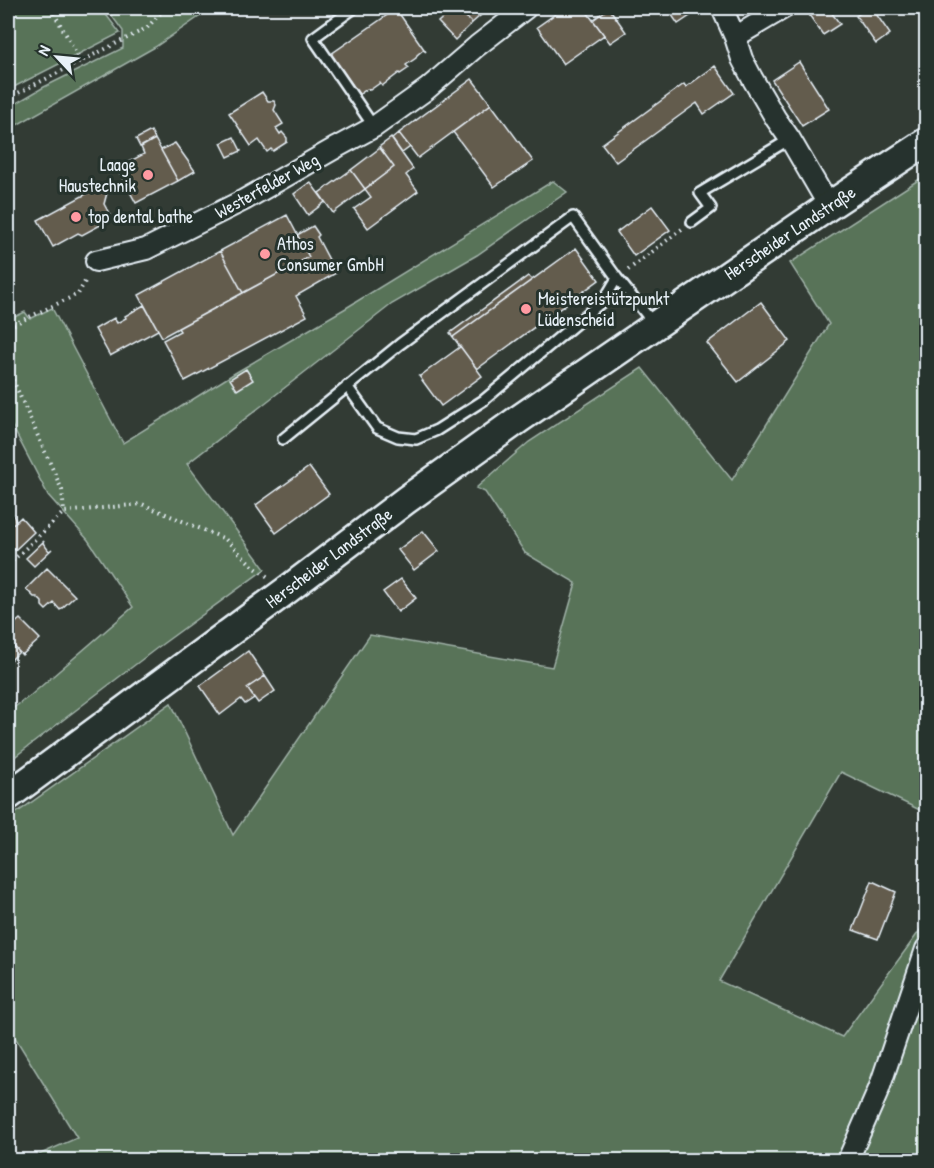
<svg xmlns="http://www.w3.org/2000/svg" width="934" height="1168" font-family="'Patrick Hand',sans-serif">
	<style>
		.green { fill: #587359; stroke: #a0b2a8; stroke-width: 1.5 }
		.building { fill: #645b4e; stroke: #e8f1f8; stroke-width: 1.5 }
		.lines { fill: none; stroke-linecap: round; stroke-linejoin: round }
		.service-casing { stroke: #e8f1f8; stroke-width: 14 }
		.minor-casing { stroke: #e8f1f8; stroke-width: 24 }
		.secondary-casing { stroke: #e8f1f8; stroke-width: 32 }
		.path { stroke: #e8f1f8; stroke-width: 4; stroke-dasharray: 1.5 4.5; stroke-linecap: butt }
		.service { stroke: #26332d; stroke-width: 9 }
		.minor { stroke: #26332d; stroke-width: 20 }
		.secondary { stroke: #26332d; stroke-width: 27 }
		.poi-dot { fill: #ff9aa2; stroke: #26332d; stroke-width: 2 }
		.labels { text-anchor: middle; stroke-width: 6; stroke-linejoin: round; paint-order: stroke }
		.poi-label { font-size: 18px; fill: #e8f1f8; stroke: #26332d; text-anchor: start }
		.street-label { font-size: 18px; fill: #e8f1f8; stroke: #26332d }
	</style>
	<rect width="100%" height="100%" fill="#323b34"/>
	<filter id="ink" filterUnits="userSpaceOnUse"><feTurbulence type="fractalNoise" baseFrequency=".0167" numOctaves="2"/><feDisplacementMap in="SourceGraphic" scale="12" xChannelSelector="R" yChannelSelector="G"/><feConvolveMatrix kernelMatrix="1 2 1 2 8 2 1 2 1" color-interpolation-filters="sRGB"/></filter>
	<g filter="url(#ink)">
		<path class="green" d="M8 8H101L120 33 8 90Z
			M106 8H212L155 47 8 130V108L44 87 123 48V31Z
			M926 175V813L841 772 719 981 842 1037 926 922V1160H27L77 1138 8 1026V819L171 703 233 835 370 635 552 667 576 583 525 553 485 492 476 488 529 442 642 368 732 480 829 324 790 263Z
			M553 181 567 192 477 255 392 304 187 464 265 569 157 648 8 762V712L31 695 133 607 88 540 48 495 8 418V320L25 312 30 319 52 308 123 443 235 373 346 308Z"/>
		<path class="building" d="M454 8H457L472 23 455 40 438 22Z
			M457 8H489L472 23Z
			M564 8H584L604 35 563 64 537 27Z
			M609 8 626 32 610 43 593 20Z
			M667 8H702L678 24Z
			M808 8H828L840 24 823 35 805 9Z
			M868 8H872L890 34 876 44 856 16Z
			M396 9 426 52 423 50 417 55 416 58 406 65 409 68 400 74 399 73 382 86 380 83 370 90 367 89 360 94V96L331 54Z
			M799 62 829 109 802 126 772 80Z
			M715 66 734 93 704 114 697 103 616 162 602 144 684 84 686 87Z
			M472 79 491 104 418 158 399 133Z
			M262 92 268 101H274L276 105 274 110 283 124 276 128 280 134 282 132 287 138V142L273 151 271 149 267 152 259 140 251 146 229 113Z
			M491 104 533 161 494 187 453 132Z
			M151 131 155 139 140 147 136 139Z
			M399 133 410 147 402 153 392 139Z
			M234 137 241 151 228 157 221 143Z
			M391 138 413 169 406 175 418 191 368 228 354 209 371 197 365 189 394 167 379 147Z
			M155 139 178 181 136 203 117 168 144 154 141 147Z
			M175 143 195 171 178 181 161 150Z
			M380 148 394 167 365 189 351 170Z
			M351 170 365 189 333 213 319 193Z
			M310 182 325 202 308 215 294 194Z
			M89 187 107 193 104 204 110 215 108 221 82 235 78 233 53 247 38 220 88 193Z
			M652 206 670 230 634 256 617 232Z
			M287 215 309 257 243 293 220 251Z
			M313 226 319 235 317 237 336 273 296 296 307 316 185 381 163 340 180 331 178 328 309 257 297 235Z
			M576 248 599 280 477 369 453 337Z
			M220 251 243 293 162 337 139 295Z
			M528 276 532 280 453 337 450 333Z
			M761 302 790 341 738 382 707 343Z
			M144 305 158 330 110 356 95 329 114 318 117 323 126 318 125 316Z
			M459 346H460L482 376 441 406 419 376H420L460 347Z
			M246 369 253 380 237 390 230 379Z
			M309 467 329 494 276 533 256 505Z
			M8 501 16 522 8 526Z
			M21 517 34 532 15 550 8 543V526L16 522Z
			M423 531 439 551 414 570 398 550Z
			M44 541 43 543 49 551 52 549 34 566 26 558Z
			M47 568 75 596 60 610 54 603 46 610 42 606V602L37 597H34L26 589Z
			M401 579 416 598 398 612 383 592Z
			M20 619 40 639 22 655 8 640V633L12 628 11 627Z
			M8 640 19 652 8 663Z
			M248 651 265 676 247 688 254 698 245 704 241 699 220 715 200 686Z
			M265 676 275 691 258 703 247 688Z
			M872 881 896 892 878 939 853 930Z"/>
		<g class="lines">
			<defs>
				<path id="service" d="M354 8 313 38 374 127
					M692 222 711 208 700 193 790 139
					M347 386 377 428 398 437 416 439 437 430 484 400 604 300 617 278
					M283 439 400 344 573 217 617 278 654 324"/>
				<path id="minor" d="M722 8 735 37 742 59 752 78 776 119 790 139 829 206
					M735 37 784 8
					M96 261 146 249 244 200 337 147 374 127 427 89 477 46 526 8
					M848 1160 879 1089 926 949"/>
				<path id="secondary" d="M8 796 287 590 406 500 519 419 829 206 926 142"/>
			</defs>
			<use href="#service" class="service-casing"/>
			<use href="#minor" class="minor-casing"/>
			<use href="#secondary" class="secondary-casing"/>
			<path class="path" d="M51 8 81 61
				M8 98 147 28 165 8
				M628 270 682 229
				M8 327 78 294 87 278
				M8 369 62 490 64 512 142 504 225 539 254 567 268 577
				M8 565 64 512"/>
			<use href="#service" class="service"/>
			<use href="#minor" class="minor"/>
			<use href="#secondary" class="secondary"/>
		</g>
	</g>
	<g class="poi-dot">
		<circle cx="148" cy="175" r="6"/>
		<circle cx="76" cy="217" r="6"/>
		<circle cx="265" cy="254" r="6"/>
		<circle cx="526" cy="309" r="6"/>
	</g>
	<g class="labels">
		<g class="poi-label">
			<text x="136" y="171" text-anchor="end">Laage<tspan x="136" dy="21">Haustechnik</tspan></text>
			<text x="88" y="223">top dental bathe</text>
			<text x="277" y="250">Athos<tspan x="277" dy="21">Consumer GmbH</tspan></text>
			<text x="538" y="305">Meistereistützpunkt<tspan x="538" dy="21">Lüdenscheid</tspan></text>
		</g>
		<g class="street-label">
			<text transform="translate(267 186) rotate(-29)" y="6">Westerfelder Weg</text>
			<text transform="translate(790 233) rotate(-34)" y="6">Herscheider Landstraße</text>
			<text transform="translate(329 558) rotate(-37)" y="6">Herscheider Landstraße</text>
		</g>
	</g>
	<rect width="934" height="1168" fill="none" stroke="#26332d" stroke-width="30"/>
	<rect x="15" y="15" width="904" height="1138" fill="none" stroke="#e8f1f8" stroke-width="2" filter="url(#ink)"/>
	<g transform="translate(57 57) rotate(296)" stroke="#26332d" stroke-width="4.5" paint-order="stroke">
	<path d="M0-4.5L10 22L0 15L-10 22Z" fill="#e8f1f8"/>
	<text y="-9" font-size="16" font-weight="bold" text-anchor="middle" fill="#e8f1f8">N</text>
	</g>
</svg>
